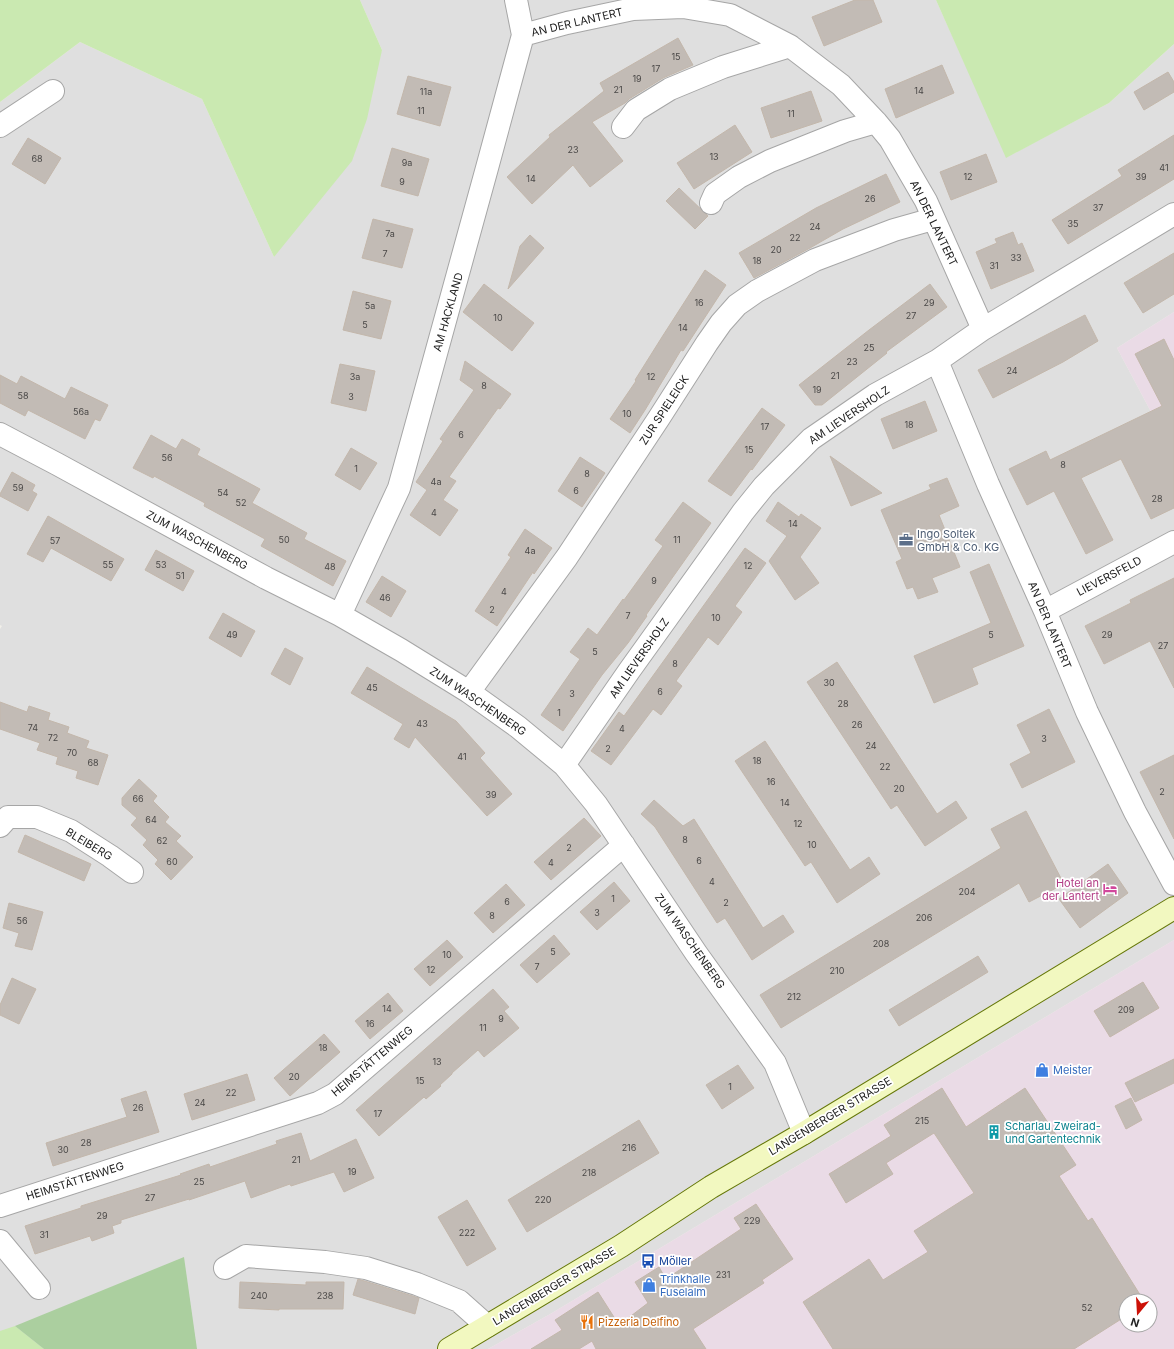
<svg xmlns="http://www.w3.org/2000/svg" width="1174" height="1349" font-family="Inter,sans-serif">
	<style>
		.residential { fill: #dfdfdf }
		.industrial { fill: #eadbe6; fill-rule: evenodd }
		.grass { fill: #cae9b1 }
		.forest { fill: #abcf9f }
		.building { fill: #c2bbb5; stroke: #c3b7ab }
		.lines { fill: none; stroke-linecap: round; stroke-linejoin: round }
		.minor-casing { stroke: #a6a6a6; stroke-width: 24 }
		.secondary-casing { stroke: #667809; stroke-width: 24 }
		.minor { stroke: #fff; stroke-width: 22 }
		.secondary { stroke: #f2f8c0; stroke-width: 22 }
		.labels { text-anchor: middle; stroke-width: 3.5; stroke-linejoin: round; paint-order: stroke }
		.number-label { font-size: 9px; fill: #4a4847 }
		.street-label { font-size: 11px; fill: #222; stroke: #fff }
		.service-label { font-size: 11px; fill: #4e5e75; stroke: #fff; text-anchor: start }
		.hotel-label { font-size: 11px; fill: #b23c85; stroke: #fff; text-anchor: end }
		.shop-label { font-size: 11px; fill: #366cbe; stroke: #fff; text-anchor: start }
		.culture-label { font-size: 11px; fill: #0d838f; stroke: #fff; text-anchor: start }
		.transit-label { font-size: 11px; fill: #164399; stroke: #fff; text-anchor: start }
		.food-label { font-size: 11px; fill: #c56008; stroke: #fff; text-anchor: start }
	</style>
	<rect width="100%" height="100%" fill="#f1efe9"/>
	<path class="residential" d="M360 0H936L1007 157 1109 103 1174 44V312L1117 348 1174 455V940L552 1313 488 1349H0V629L2 626 0 625V102L80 42 202 99 274 257 382 50Z"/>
	<path class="industrial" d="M1174 312V455L1117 348Z
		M1174 940V1349H488L552 1313ZM1126 1301H1150V1325H1126Z"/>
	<path class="grass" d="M0 0H360L382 50 367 119 352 161 274 257 202 99 80 42 0 102Z
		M936 0H1174V44L1109 103 1006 158Z
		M15 1326 44 1349H0V1331Z"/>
	<path class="forest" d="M184 1257 197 1349H44L15 1326Z"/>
	<path class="building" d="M855 0H873L882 22 824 46 812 17Z
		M678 38 693 65 663 78 629 99 625 103 592 122 623 161 590 187 573 165 532 204 507 177 550 137 549 135 604 91 600 83Z
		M942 65 954 93 896 118 885 89Z
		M1168 72 1174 82V92L1144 110 1134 92Z
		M408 76 451 87 440 126 397 114Z
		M811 91 822 121 771 138 761 108Z
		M735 125 752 152 694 189 677 163Z
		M1174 135V179L1068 244 1052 220 1122 176 1118 170Z
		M28 138 61 158 45 184 12 164Z
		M392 148 429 159 418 196 381 186Z
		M986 154 997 182 951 200 940 172Z
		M886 174 900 202 843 229 810 248 754 278 739 253 816 208Z
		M679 188 708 216 695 229 666 201Z
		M373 219 413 229 402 268 362 258Z
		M1013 232 1018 245 1022 243 1034 271 991 289 976 252 997 243 995 239Z
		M530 235 544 248 508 289 520 246Z
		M1174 253V294L1143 313 1124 283Z
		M705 270 726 285 683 351 681 350 645 410 630 433 610 419 636 381 635 380 662 337Z
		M484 284 534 323 512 351 463 312Z
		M930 284 947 307 886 352 887 353 822 405H815L799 385 869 330Z
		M353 291 391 301 381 339 343 330Z
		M1085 315 1098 341 1063 362 993 398 978 370Z
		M1164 339 1174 360V508L1151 519 1121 459 1081 478 1113 540 1086 554 1054 491 1027 505 1009 469 1046 451 1050 460 1162 406 1135 354Z
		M465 361 511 394 500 409 498 408 449 477 456 481 443 500 458 510 440 536 410 515 427 490 416 482 443 441 440 439 474 390 460 380Z
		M340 364 375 371 366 411 331 403Z
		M0 375 17 384 21 376 65 399 71 387 108 405 100 421 95 419 85 439 28 410 25 416 0 403Z
		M925 401 937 431 893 449 881 419Z
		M762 408 785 425 752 470 751 469 731 496 708 481Z
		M151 435 176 449 182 439 200 449 197 455 260 489 252 503 307 533 304 539 346 561 333 586 261 546 265 539 204 506 205 503 154 476 153 478 133 468Z
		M351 448 377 463 360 490 335 475Z
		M830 456 882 493 851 506Z
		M580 457 605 473 582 507 558 491Z
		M12 472 35 485 32 491 37 494 28 511 0 496V494Z
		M947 478 959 506 939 515 960 567 932 578 938 592 918 599 913 587 907 589 896 562 902 559 881 510 931 489 929 485Z
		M683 502 711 523 646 615 647 616 628 643 602 675 563 731 541 715 580 659 570 652 588 628 597 635 623 599 624 600 663 546 655 540Z
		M778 502 799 517 801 514 821 528 800 557 819 583 795 600 769 561 787 536 766 521Z
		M48 516 124 559 111 581 51 548 43 562 27 554Z
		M525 529 552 548 534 574 533 572 497 626 475 611 511 557 508 555Z
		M745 548 766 563 735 606 742 612 718 645 708 637 676 681 682 686 661 715 653 709 611 765 591 751 619 712 624 716Z
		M156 550 194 571 183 591 145 570Z
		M989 564 1024 646 972 668 978 684 934 703 914 656 991 623 970 572Z
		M382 576 406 591 391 617 366 602Z
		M1174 578V688L1150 641 1104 664 1085 626 1131 603 1130 600Z
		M223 613 255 631 241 657 209 638Z
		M285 648 303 658 290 685 271 674Z
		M837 662 937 814 956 801 967 818 925 846 897 805 891 809 807 682Z
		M367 667 456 721 485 753 480 758 512 794 487 816 415 737 409 748 394 739 403 724 351 693Z
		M0 702 27 712 29 706 50 713 48 720 69 727 67 733 89 741 86 748 108 755 98 785 76 778 78 771 56 764 58 757 37 750 40 743 0 729Z
		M1049 709 1075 762 1022 788 1010 764 1031 753 1017 725Z
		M765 741 850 870 869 857 880 874 837 903 811 862 805 866 735 761Z
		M1174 755V839L1140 772Z
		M139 779 157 796 153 801 169 817 165 822 181 836 176 841 193 857 171 880 155 864 158 860 143 845 147 840 131 825 137 818 122 805V798Z
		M654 800 683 826 694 819 763 928 783 915 794 932 752 960 725 918 717 923 655 827 641 814Z
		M1026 811 1064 884 1029 902 1019 883 781 1028 760 995 1001 848 991 829Z
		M584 818 601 836 551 880 534 862Z
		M25 835 91 864 84 881 18 852Z
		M1108 864 1128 893 1080 928 1059 899Z
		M614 882 630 901 597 930 580 912Z
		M506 884 525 905 493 933 474 913Z
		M9 903 43 912 32 950 15 946 19 933 3 928Z
		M554 935 570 954 537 983 520 965Z
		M447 940 463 957 430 986 414 969Z
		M978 956 988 972 899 1026 889 1010Z
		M12 978 36 989 19 1024 0 1015V1005Z
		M1143 982 1159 1008 1110 1037 1094 1011Z
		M493 989 509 1007 504 1011 519 1028 484 1057 478 1050 452 1073V1074L440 1085 441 1086 426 1099 424 1097 379 1136 356 1110Z
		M388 993 403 1011 370 1039 355 1021Z
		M324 1034 340 1052 290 1096 274 1078Z
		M1174 1059V1083L1135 1102 1125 1083Z
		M738 1065 754 1088 722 1109 706 1085Z
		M247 1074 255 1100 192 1120 184 1094Z
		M942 1088 966 1127 1025 1088 1076 1165 1059 1176 1088 1221 1092 1218 1144 1301H1126V1316L1074 1349H833L803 1302 869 1259 883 1280 928 1252 914 1231 974 1193 934 1133 886 1163 893 1174 846 1203 829 1174 891 1136 884 1125Z
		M146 1091 159 1132 53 1166 46 1143 127 1117 121 1099Z
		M1131 1098 1142 1120 1126 1129 1115 1106Z
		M639 1120 659 1153 527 1232 508 1200Z
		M301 1133 310 1161 356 1139 374 1178 344 1192 334 1172 291 1186 290 1184 251 1198 245 1181 189 1200V1199L121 1220V1223L112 1226 114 1233 92 1241 90 1236 35 1254 25 1226 81 1208V1206L181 1175 180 1174 209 1164 210 1167 277 1144 276 1141Z
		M467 1200 496 1249 467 1266 438 1217Z
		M756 1204 793 1259 762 1280 764 1283 693 1329 706 1349H596L592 1341 579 1349H531L562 1330 555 1320 598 1292 619 1325 648 1303 635 1282 659 1267 666 1279 741 1229 734 1218Z
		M358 1279 419 1298 415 1314 353 1295Z
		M240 1282 306 1285V1282H344L343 1309H279V1310L239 1308Z"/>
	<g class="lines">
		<defs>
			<path id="minor" d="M523 35 567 23 633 9 683 7 730 15 790 46 841 85 876 122 890 139 926 201 983 329
				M0 126 53 91
				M623 127 636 110 670 89 723 67 790 46
				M711 203 715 194 739 177 770 161 845 131 876 122
				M937 361 988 484 1045 611 1087 712 1135 812 1174 884
				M0 434 57 464 266 578 340 615 401 650 469 692 518 727 564 765 596 804 696 953 775 1063 804 1133
				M1045 611 1174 542
				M340 615 399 488 487 168 523 35 516 0
				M469 692 567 557 659 418 707 343 721 323 737 305 757 291 815 260 894 230 933 219
				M564 765 629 671 743 512 764 486 811 439 875 395 937 361 983 329 1174 214
				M0 826 8 817H37L71 831 110 856 132 872
				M0 1206 318 1103 335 1094 624 845
				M0 1241 39 1288
				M225 1268 246 1256 325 1262 366 1268 417 1284 459 1301 487 1326"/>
			<path id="secondary" d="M449 1349 621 1246 711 1187 804 1133 1174 908"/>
		</defs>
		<use href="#minor" class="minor-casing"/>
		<use href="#secondary" class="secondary-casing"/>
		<use href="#minor" class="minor"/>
		<use href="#secondary" class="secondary"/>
	</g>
	<defs>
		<symbol id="office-bare" viewBox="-9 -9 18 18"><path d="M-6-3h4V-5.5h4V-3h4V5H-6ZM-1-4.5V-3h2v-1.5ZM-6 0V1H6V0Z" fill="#5c6f8a" stroke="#fff" stroke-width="2.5" paint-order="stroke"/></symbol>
		<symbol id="hotel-bare" viewBox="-9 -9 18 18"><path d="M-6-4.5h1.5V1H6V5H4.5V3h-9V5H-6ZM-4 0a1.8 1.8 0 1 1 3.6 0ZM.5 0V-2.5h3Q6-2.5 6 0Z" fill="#d1479c" stroke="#fff" stroke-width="2.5" paint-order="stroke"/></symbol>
		<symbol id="shop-bare" viewBox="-9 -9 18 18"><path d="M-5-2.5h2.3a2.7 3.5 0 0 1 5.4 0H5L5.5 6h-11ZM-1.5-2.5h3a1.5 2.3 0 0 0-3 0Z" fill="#3f7fe0" stroke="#fff" stroke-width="2.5" paint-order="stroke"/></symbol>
		<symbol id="building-bare" viewBox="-9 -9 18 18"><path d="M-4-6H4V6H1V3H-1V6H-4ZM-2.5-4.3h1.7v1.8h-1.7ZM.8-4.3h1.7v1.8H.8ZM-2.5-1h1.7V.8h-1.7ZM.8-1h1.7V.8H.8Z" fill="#0f9aa8" stroke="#fff" stroke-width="2.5" paint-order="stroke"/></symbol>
		<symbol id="bus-bare" viewBox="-9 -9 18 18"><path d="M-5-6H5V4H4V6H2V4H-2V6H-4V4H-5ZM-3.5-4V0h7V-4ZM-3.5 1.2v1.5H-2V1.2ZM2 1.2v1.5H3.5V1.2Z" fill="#1a4fb4" stroke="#fff" stroke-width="2.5" paint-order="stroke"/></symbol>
		<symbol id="restaurant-bare" viewBox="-9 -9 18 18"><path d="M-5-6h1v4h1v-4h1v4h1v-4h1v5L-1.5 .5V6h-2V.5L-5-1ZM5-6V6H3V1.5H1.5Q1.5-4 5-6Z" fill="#e8710a" stroke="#fff" stroke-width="2.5" paint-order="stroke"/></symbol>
	</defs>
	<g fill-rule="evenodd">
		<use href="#office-bare" x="896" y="530" width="20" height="20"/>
		<use href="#hotel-bare" x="1100" y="879" width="20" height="20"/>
		<use href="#shop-bare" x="1032" y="1060" width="20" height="20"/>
		<use href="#building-bare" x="984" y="1122" width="20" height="20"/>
		<use href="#bus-bare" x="638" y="1251" width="20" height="20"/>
		<use href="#shop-bare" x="639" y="1275" width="20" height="20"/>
		<use href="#restaurant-bare" x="577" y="1312" width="20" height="20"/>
	</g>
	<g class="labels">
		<g class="number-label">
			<text x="676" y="60">15</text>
			<text x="656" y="72">17</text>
			<text x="637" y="82">19</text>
			<text x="618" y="93">21</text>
			<text x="919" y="94">14</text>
			<text x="426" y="95">11a</text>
			<text x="421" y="114">11</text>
			<text x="791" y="117">11</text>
			<text x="573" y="153">23</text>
			<text x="714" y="160">13</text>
			<text x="37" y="162">68</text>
			<text x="407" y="166">9a</text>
			<text x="1164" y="171">41</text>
			<text x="968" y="180">12</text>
			<text x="1141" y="180">39</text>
			<text x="531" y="182">14</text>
			<text x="402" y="185">9</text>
			<text x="870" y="202">26</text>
			<text x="1098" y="211">37</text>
			<text x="1073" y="227">35</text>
			<text x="815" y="230">24</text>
			<text x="390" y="237">7a</text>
			<text x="795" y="241">22</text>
			<text x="776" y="253">20</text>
			<text x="385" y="257">7</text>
			<text x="1016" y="261">33</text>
			<text x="757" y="264">18</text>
			<text x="994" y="269">31</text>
			<text x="699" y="306">16</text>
			<text x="929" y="306">29</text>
			<text x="370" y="309">5a</text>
			<text x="911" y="319">27</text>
			<text x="498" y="321">10</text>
			<text x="365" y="328">5</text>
			<text x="683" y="331">14</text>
			<text x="869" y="351">25</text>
			<text x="852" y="365">23</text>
			<text x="1012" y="374">24</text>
			<text x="835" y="379">21</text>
			<text x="355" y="380">3a</text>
			<text x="651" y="380">12</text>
			<text x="484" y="389">8</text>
			<text x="817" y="393">19</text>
			<text x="23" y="399">58</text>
			<text x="351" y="400">3</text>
			<text x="81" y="415">56a</text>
			<text x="627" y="417">10</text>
			<text x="909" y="428">18</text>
			<text x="765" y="430">17</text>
			<text x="461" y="438">6</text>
			<text x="749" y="453">15</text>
			<text x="167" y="461">56</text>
			<text x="1063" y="468">8</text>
			<text x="356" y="472">1</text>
			<text x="587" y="477">8</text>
			<text x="436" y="485">4a</text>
			<text x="18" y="491">59</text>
			<text x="576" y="494">6</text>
			<text x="223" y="496">54</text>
			<text x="1157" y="502">28</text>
			<text x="241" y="506">52</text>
			<text x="434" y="516">4</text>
			<text x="793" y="527">14</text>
			<text x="284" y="543">50</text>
			<text x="677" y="543">11</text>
			<text x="55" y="544">57</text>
			<text x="530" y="554">4a</text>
			<text x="108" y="568">55</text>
			<text x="161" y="568">53</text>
			<text x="748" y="569">12</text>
			<text x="330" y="570">48</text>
			<text x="180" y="579">51</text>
			<text x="654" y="584">9</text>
			<text x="504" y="595">4</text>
			<text x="385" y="601">46</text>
			<text x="492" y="613">2</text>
			<text x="628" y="619">7</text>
			<text x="716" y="621">10</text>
			<text x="232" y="638">49</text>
			<text x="991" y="638">5</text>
			<text x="1107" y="638">29</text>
			<text x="1163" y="649">27</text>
			<text x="595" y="655">5</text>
			<text x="675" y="667">8</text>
			<text x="829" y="686">30</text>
			<text x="372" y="691">45</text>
			<text x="660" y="695">6</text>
			<text x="572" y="697">3</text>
			<text x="843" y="707">28</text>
			<text x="559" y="716">1</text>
			<text x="422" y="727">43</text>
			<text x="857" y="728">26</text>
			<text x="33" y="731">74</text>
			<text x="622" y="732">4</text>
			<text x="53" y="741">72</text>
			<text x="1044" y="742">3</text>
			<text x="871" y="749">24</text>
			<text x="608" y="752">2</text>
			<text x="72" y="756">70</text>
			<text x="462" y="760">41</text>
			<text x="757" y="764">18</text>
			<text x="93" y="766">68</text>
			<text x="885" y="770">22</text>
			<text x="771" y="785">16</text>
			<text x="899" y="792">20</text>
			<text x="1162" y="795">2</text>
			<text x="491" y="798">39</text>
			<text x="138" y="802">66</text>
			<text x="785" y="806">14</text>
			<text x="151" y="823">64</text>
			<text x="798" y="827">12</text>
			<text x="685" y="843">8</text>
			<text x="162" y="844">62</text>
			<text x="812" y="848">10</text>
			<text x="569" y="851">2</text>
			<text x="699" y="864">6</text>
			<text x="172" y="865">60</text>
			<text x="551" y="866">4</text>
			<text x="712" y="885">4</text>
			<text x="967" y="895">204</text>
			<text x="613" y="902">1</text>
			<text x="507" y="905">6</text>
			<text x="726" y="906">2</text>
			<text x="597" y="916">3</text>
			<text x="492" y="919">8</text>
			<text x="924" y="921">206</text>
			<text x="22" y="924">56</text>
			<text x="881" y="947">208</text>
			<text x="553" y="955">5</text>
			<text x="447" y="958">10</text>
			<text x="537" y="970">7</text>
			<text x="431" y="973">12</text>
			<text x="837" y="974">210</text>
			<text x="794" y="1000">212</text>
			<text x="387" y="1012">14</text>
			<text x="1126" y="1013">209</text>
			<text x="501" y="1022">9</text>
			<text x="370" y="1027">16</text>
			<text x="483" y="1031">11</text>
			<text x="323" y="1051">18</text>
			<text x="437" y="1065">13</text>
			<text x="294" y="1080">20</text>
			<text x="420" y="1084">15</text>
			<text x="730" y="1090">1</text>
			<text x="231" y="1096">22</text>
			<text x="200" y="1106">24</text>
			<text x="138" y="1111">26</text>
			<text x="378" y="1117">17</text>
			<text x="922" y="1124">215</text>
			<text x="86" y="1146">28</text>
			<text x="629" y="1151">216</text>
			<text x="63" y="1153">30</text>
			<text x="296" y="1163">21</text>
			<text x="352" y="1175">19</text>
			<text x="589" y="1176">218</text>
			<text x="199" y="1185">25</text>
			<text x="150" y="1201">27</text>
			<text x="543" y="1203">220</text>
			<text x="102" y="1219">29</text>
			<text x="752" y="1224">229</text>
			<text x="467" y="1236">222</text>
			<text x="44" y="1238">31</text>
			<text x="723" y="1278">231</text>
			<text x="259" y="1299">240</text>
			<text x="325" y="1299">238</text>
			<text x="1087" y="1311">52</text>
		</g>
		<g class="street-label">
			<text transform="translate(577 22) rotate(-13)" y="4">AN DER LANTERT</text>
			<text transform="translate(934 223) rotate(64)" y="4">AN DER LANTERT</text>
			<text transform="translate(448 312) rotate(-74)" y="4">AM HACKLAND</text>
			<text transform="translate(664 410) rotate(-57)" y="4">ZUR SPIELEICK</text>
			<text transform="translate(849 415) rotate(-34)" y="4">AM LIEVERSHOLZ</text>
			<text transform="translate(197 540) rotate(28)" y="4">ZUM WASCHENBERG</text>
			<text transform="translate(1109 576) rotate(-28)" y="4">LIEVERSFELD</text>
			<text transform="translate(1050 625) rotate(67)" y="4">AN DER LANTERT</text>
			<text transform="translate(639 658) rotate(-55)" y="4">AM LIEVERSHOLZ</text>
			<text transform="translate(478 701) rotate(34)" y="4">ZUM WASCHENBERG</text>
			<text transform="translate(89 844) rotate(31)" y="4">BLEIBERG</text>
			<text transform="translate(690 941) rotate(55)" y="4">ZUM WASCHENBERG</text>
			<text transform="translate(372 1061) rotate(-40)" y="4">HEIMSTÄTTENWEG</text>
			<text transform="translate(830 1116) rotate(-31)" y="4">LANGENBERGER STRASSE</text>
			<text transform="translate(75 1181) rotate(-18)" y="4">HEIMSTÄTTENWEG</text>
			<text transform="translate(554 1286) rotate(-31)" y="4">LANGENBERGER STRASSE</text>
		</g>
		<g class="service-label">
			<text x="917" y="538">Ingo Soltek<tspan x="917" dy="13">GmbH &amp; Co. KG</tspan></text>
		</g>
		<g class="hotel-label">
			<text x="1099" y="887">Hotel an<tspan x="1099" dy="13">der Lantert</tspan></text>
		</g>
		<g class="shop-label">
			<text x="1053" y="1074">Meister</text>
			<text x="660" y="1283">Trinkhalle<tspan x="660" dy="13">Fuselalm</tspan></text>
		</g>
		<g class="culture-label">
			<text x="1005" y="1130">Scharlau Zweirad-<tspan x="1005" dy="13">und Gartentechnik</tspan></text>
		</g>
		<g class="transit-label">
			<text x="659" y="1265">Möller</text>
		</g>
		<g class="food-label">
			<text x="598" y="1326">Pizzeria Delfino</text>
		</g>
	</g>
	<g transform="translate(1138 1313) rotate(198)"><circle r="19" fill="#ffffff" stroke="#a7a7a7"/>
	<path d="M0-3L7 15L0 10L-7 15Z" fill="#cc1107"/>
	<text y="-6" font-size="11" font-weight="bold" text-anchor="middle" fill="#222222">N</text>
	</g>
</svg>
